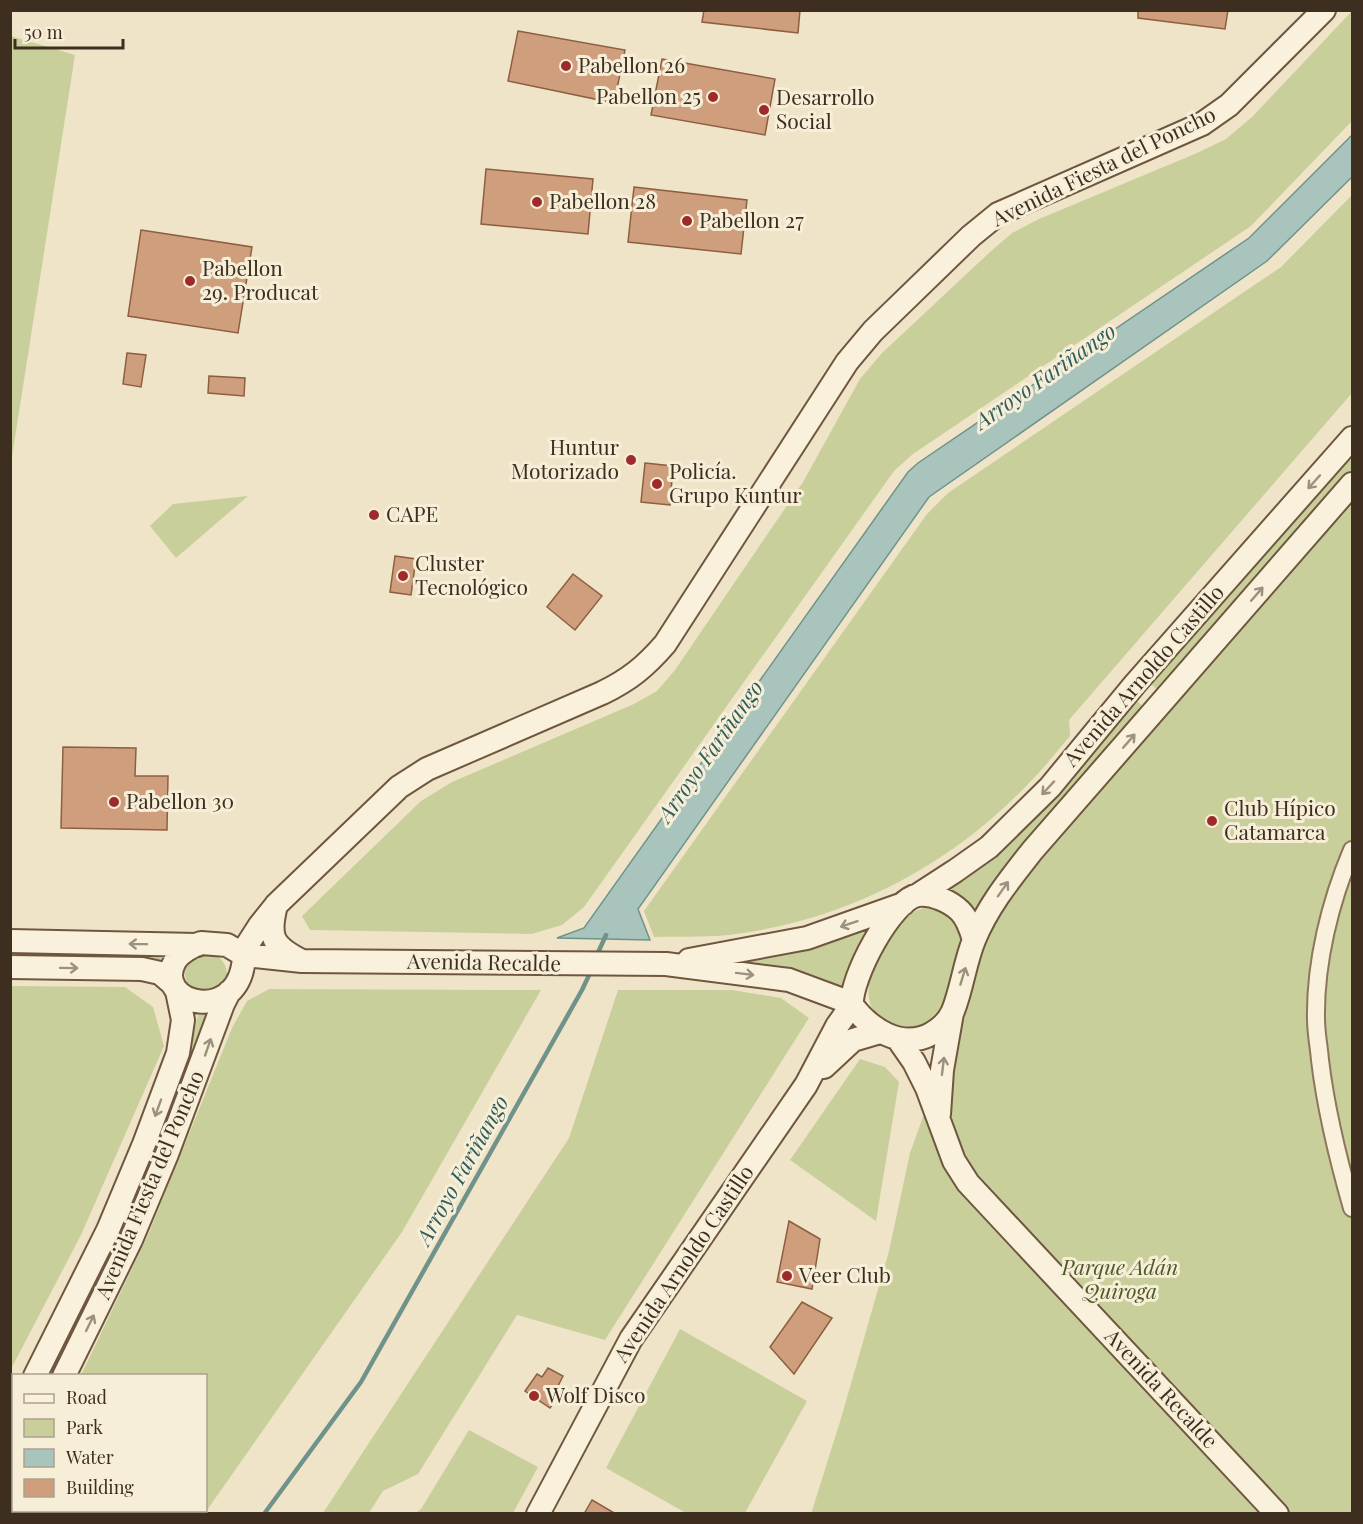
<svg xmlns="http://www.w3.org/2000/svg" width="1363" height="1524" font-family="'Playfair Display',serif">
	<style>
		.green { fill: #c9cf9b }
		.water { fill: #a9c4bc; stroke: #6f938a; stroke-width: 1.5 }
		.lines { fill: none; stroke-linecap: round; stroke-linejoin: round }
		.stream { stroke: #6f938a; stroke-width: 4.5 }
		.building { fill: #cf9f7d; stroke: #8d5f41; stroke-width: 1.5 }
		.street-casing { stroke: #8d765c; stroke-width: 20 }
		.secondary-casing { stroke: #6f573f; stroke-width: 26 }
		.street { stroke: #faf1dc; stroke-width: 16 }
		.secondary { stroke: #faf1dc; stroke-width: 22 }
		.oneway { stroke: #9c907e }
		.poi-dot { fill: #9e2a2b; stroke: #f7eed8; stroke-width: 2 }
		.labels { text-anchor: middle; stroke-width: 6; stroke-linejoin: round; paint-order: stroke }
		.poi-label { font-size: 21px; fill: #3d2e20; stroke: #f7eed8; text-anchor: start }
		.street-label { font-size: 21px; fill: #3d2e20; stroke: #f7eed8 }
		.park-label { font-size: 21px; font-style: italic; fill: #4d5a26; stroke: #f7eed8 }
		.water-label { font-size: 22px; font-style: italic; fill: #2f5d5a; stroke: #f7eed8 }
	</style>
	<rect width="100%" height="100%" fill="#f0e4c8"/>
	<path class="green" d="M1352 11V121L1251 226 913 454 894 471 584 907 562 925 532 934 310 930 302 916 421 801 452 782 634 704 657 691 675 670 803 482 860 379 882 353 990 252 1012 233 1039 219 1197 153 1226 139 1253 116Z
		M11 36 75 55 11 463 10 36Z
		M1352 195V393L1069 720 1070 736C1057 751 1045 767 1031 781 953 864 850 919 736 934 710 938 681 936 654 937L644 911 927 514 948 493 1281 267Z
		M1352 450V473L1161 693 1151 684Z
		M248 496 176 558 150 526 173 504Z
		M1352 498V1513L811 1514 842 1415 889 1251 910 1153 995 915 1037 861Z
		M1137 701 1146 709 977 913H973L944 891 1078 766Z
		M924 908C935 909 949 911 957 921 959 925 962 934 963 939 964 943 945 1009 942 1013 928 1028 907 1034 889 1024 854 1005 871 970 886 945 896 928 904 913 924 908Z
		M876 925 842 992 729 964Z
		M11 951 162 954 160 962 11 959Z
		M185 974a21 21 0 1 1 42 0a21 21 0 1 1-42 0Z
		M11 986 125 987 153 1007 164 1046 81 1235 11 1369Z
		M269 989 541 990 402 1232 205 1513H11V1503L13 1498 14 1510H206V1376L81 1375 148 1235 232 1028 247 1001Z
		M618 990H732L781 998 809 1018 605 1340 517 1315 418 1474 383 1491 369 1513H323L569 1138Z
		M198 1015H210L123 1236 55 1375 44 1376 188 1055Z
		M860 1059 885 1067 899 1082 876 1221 790 1160Z
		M680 1329 807 1401 745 1513H686L606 1468Z
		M469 1430 538 1467 513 1513H415L421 1509Z"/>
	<path class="water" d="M1352 135V177L1267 261 929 497 638 909 650 940 557 938 584 928 908 472 918 463 1249 238Z"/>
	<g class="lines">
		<path class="stream" d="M596 957 606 935
			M264 1514 361 1382 582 990 591 971"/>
	</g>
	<path class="building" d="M704 10H800L798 33 702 22Z
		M1138 10H1228L1225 29 1138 18Z
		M518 31 625 50 614 103 508 81Z
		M662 59 775 79 765 135 651 115Z
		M486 169 593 179 588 234 481 224Z
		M634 187 747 200 741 254 628 242Z
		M141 230 252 247 238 333 128 316Z
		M127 353 146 355 141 387 123 384Z
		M209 376 245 378 244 396 208 393Z
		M645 463 673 466 670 505 641 502Z
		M395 556 416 559 411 595 390 592Z
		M573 574 602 596 575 630 547 607Z
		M63 747 136 748 135 776H168L167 830 61 828Z
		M789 1221 820 1239 812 1289 777 1282Z
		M802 1302 832 1318 794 1374 770 1347Z
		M548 1368 563 1376 557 1388 562 1392 550 1408 525 1391 537 1374 542 1377Z
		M592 1500 616 1514H584Z"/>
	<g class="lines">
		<defs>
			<path id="street" d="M1352 850C1330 902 1315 963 1316 1019 1316 1033 1319 1047 1320 1060 1326 1111 1338 1159 1352 1208"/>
			<path id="secondary" d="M918 895 955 871 989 847 1050 787 1135 684 1352 438
				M276 905C268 937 272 946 302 961
				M974 940C971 930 968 919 960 911 951 902 932 893 918 895 891 900 850 979 852 1005 870 1029 901 1050 931 1034 940 1029 949 1020 953 1011 962 988 965 962 974 940 988 906 1010 879 1032 851L1352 484
				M10 941 197 945
				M201 943 227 945 244 955C242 1027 151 1005 175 961 180 953 192 946 201 943Z
				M242 953 260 925 276 905 399 787 427 769 602 693C629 680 645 667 665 644L847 362 873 331 971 236 998 214 1202 124 1229 105 1324 10
				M244 955 302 961 666 964 789 980 851 1003
				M689 960 807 938 903 904
				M10 967 142 969 160 973 173 984
				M898 1039 914 1062 927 1088 954 1161 968 1183 1277 1514
				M824 1067 853 1040 880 1032
				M939 1114 942 1070 952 1013
				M35 1376 108 1230 144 1144 178 1053 183 1020 177 991
				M64 1376 131 1240 167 1154 223 1004 229 992
				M10 1420 14 1414
				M10 1471 14 1466
				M538 1514 631 1339 806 1085 837 1026 852 1005"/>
		</defs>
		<use href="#street" class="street-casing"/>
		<use href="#secondary" class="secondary-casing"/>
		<use href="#street" class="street"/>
		<use href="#secondary" class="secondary"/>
	</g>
	<defs><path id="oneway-shaft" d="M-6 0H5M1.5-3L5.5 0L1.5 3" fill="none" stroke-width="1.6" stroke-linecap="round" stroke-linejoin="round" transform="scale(1.5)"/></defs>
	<g class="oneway">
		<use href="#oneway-shaft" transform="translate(1314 482) rotate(132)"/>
		<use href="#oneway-shaft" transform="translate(1257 594) rotate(-49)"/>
		<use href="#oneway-shaft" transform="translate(1129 741) rotate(-49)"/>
		<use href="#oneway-shaft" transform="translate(1048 788) rotate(133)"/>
		<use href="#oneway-shaft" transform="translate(1003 889) rotate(-55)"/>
		<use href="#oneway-shaft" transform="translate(849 924) rotate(161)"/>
		<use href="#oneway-shaft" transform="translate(138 944) rotate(-179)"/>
		<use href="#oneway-shaft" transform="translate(69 968) rotate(1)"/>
		<use href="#oneway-shaft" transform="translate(745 974) rotate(7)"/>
		<use href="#oneway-shaft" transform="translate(963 976) rotate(-73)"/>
		<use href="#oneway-shaft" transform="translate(208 1047) rotate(-71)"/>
		<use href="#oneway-shaft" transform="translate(943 1066) rotate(-83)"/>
		<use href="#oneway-shaft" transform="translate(158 1108) rotate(110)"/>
		<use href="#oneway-shaft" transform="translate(90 1323) rotate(-64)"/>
	</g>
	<g class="poi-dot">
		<circle cx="566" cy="66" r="6"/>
		<circle cx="713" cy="97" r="6"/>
		<circle cx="764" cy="110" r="6"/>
		<circle cx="537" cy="202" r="6"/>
		<circle cx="687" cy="221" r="6"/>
		<circle cx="190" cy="281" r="6"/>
		<circle cx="631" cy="460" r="6"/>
		<circle cx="657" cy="484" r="6"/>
		<circle cx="374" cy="515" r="6"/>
		<circle cx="403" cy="576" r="6"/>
		<circle cx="114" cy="802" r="6"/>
		<circle cx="1212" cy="821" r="6"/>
		<circle cx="787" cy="1276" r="6"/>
		<circle cx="534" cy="1396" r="6"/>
	</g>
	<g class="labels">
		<g class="poi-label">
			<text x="578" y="73">Pabellon 26</text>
			<text x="701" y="104" text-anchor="end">Pabellon 25</text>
			<text x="776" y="105">Desarrollo<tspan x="776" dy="24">Social</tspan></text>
			<text x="549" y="209">Pabellon 28</text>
			<text x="699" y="228">Pabellon 27</text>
			<text x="202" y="276">Pabellon<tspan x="202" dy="24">29. Producat</tspan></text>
			<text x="619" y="455" text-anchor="end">Huntur<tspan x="619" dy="24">Motorizado</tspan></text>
			<text x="669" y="479">Policía.<tspan x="669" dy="24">Grupo Kuntur</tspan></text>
			<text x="386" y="522">CAPE</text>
			<text x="415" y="571">Cluster<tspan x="415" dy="24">Tecnológico</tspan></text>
			<text x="126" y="809">Pabellon 30</text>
			<text x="1224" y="816">Club Hípico<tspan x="1224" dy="24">Catamarca</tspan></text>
			<text x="799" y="1283">Veer Club</text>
			<text x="546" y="1403">Wolf Disco</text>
		</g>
		<g class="street-label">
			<text transform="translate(1104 167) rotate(-26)" y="7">Avenida Fiesta del Poncho</text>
			<text transform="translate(1144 676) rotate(-49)" y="7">Avenida Arnoldo Castillo</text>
			<text transform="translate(484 963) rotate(1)" y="7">Avenida Recalde</text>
			<text transform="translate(150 1185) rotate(-67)" y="7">Avenida Fiesta del Poncho</text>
			<text transform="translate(684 1264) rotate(-56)" y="7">Avenida Arnoldo Castillo</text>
			<text transform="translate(1161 1389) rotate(47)" y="7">Avenida Recalde</text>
		</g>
		<g class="park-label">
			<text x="1120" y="1275">Parque Adán<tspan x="1120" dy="24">Quiroga</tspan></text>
		</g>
		<g class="water-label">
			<text transform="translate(1045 376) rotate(-35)" y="8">Arroyo Fariñango</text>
			<text transform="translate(710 751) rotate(-55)" y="8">Arroyo Fariñango</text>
			<text transform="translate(462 1170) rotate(-61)" y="8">Arroyo Fariñango</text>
		</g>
	</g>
	<rect width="1363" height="1524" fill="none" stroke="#3d2e20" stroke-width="24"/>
	<rect x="12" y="1374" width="195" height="138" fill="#f7eed8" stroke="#ada18e" stroke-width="1.5"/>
	<rect x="24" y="1394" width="30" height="9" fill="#faf1dc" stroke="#ada18e" stroke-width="1.5"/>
	<text x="66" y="1404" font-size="18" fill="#3d2e20">Road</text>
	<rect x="24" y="1419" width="30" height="18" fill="#c9cf9b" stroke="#ada18e" stroke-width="1.5"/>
	<text x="66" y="1434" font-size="18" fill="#3d2e20">Park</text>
	<rect x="24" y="1449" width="30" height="18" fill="#a9c4bc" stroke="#ada18e" stroke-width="1.5"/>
	<text x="66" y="1464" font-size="18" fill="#3d2e20">Water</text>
	<rect x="24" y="1479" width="30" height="18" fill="#cf9f7d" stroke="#ada18e" stroke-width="1.5"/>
	<text x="66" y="1494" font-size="18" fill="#3d2e20">Building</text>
	<path d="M15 39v9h108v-9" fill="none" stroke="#3d2e20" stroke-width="3"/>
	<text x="24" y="39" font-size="18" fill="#3d2e20" stroke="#f7eed8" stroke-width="4.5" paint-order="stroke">50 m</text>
</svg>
